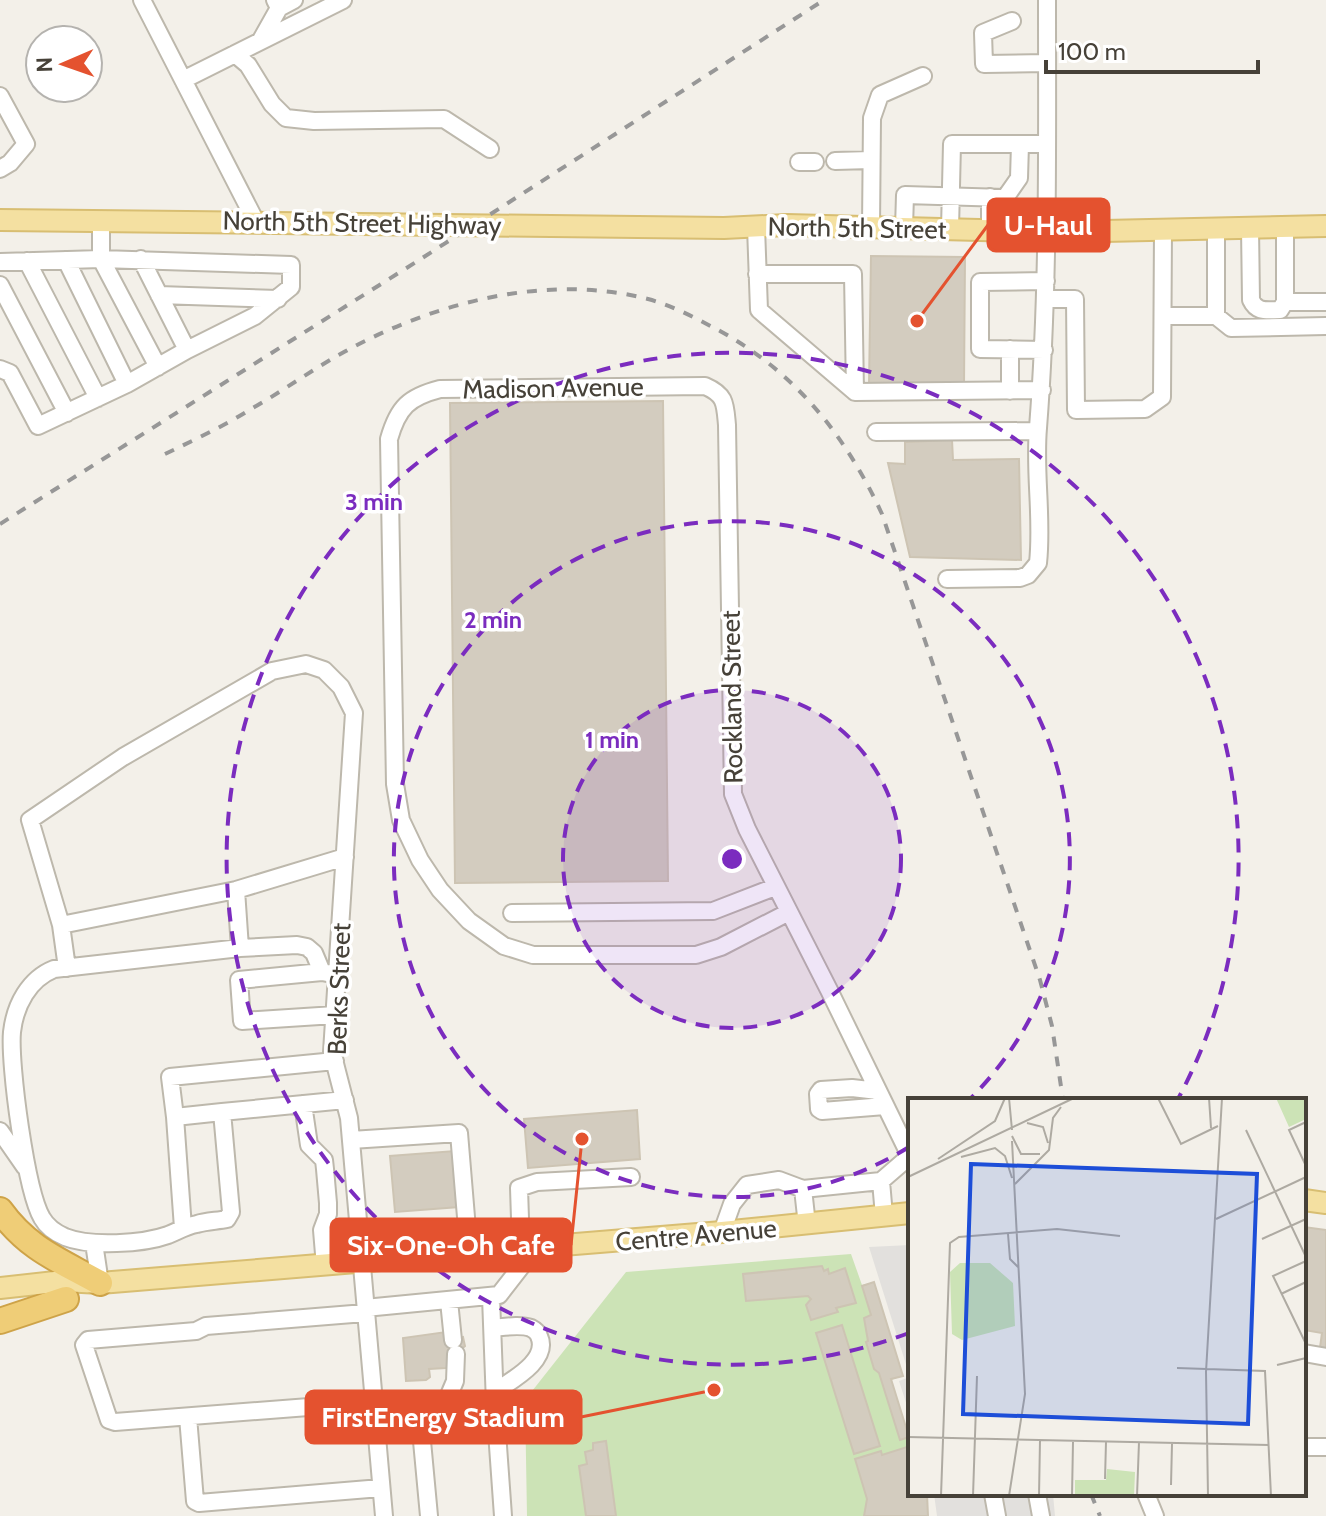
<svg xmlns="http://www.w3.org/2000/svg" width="1326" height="1516" font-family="Cabin,sans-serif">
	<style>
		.green { fill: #cce3b6 }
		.parking { fill: #e2e0dd }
		.building { fill: #d3ccbf; stroke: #cdc4b3; stroke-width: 2 }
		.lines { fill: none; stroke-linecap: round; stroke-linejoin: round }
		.minor-casing { stroke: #bdb8ac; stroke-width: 20 }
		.major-casing { stroke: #d8be72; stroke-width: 24 }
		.highway-casing { stroke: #cea348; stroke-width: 28 }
		.minor { stroke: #fff; stroke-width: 16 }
		.major { stroke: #f4e0a1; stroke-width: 20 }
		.highway { stroke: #efcd77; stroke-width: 24 }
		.rail { stroke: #979797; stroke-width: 4; stroke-dasharray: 10 10; stroke-linecap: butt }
		.ring { fill: none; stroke: #7b2cbf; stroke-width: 4; stroke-dasharray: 14 10 }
		.labels { text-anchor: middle; stroke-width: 7; stroke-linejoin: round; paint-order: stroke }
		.street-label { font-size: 26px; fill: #464138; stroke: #fff }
		.inset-road { fill: none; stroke: #aeaaa2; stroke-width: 2 }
		.view { fill: #1d4ed8; fill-opacity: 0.15; stroke: #1d4ed8; stroke-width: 4 }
		.inset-edge { fill: none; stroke: #464138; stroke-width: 4 }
		.centre { fill: #7b2cbf; stroke: #fff; stroke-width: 4 }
		.ring-label { font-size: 24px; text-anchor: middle; font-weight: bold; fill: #7b2cbf; stroke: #fff; stroke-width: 7; stroke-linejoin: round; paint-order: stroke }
		.leader { fill: none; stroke: #e4522f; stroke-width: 3 }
		.callout-dot { fill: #e4522f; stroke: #fff; stroke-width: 3 }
		.callout { fill: #e4522f; stroke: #e4522f; stroke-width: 3 }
		.callout-label { font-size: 28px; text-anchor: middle; font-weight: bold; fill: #fff }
	</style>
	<rect width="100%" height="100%" fill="#f3f0e9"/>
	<path class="green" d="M851 1254 862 1285 874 1282 903 1376 891 1380 910 1440V1494H927L928 1516H527L525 1400 626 1272Z"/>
	<path class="parking" d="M910 1245V1415L899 1381 910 1377 869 1247Z
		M934 1494H1053L1055 1516H937Z"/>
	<path class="building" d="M871 256 965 257 964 386 869 385Z
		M663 401 668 881 455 883 450 403Z
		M952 440 953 460 1019 459 1021 560 910 557 888 463 905 464V442Z
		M637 1110 640 1159 528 1168 524 1119Z
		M455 1151 459 1207 395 1212 390 1156Z
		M1304 1227 1326 1230V1356L1319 1355 1322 1333 1304 1330Z
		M822 1266 824 1271 828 1269 829 1274 845 1268 856 1303 836 1308 838 1312 811 1320 806 1305 811 1299 808 1296 746 1301 743 1274Z
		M874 1282 903 1376 891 1379 909 1437 900 1440 879 1373 874 1369 866 1342 868 1341 864 1318 871 1315 862 1286Z
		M842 1325 880 1446 854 1454 816 1333Z
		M446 1332 450 1341 463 1337 465 1346 454 1355 446 1368 429 1369 430 1377 426 1380 406 1381 403 1338Z
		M606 1441 616 1516H586L579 1466 587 1464 585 1452 593 1450V1443Z
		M910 1446V1494H927L928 1516H864L867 1499 855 1459 881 1451 882 1455Z"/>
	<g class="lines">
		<defs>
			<path id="minor" d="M142 0 256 222
				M279 8 294 0
				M1012 21 983 33 984 64 1047 63
				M261 40 279 8 275 0
				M235 54 248 65 272 104 286 118 314 121 444 119 490 149
				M183 80 343 0
				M0 96 26 144 10 163 0 169
				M835 161 871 160
				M799 162H815
				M101 221V259L158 367
				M756 227 759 310 855 392 853 274H757
				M871 227 872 118 880 95 923 76
				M904 228 905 195 1005 198 1019 178 1020 144
				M1250 228 1251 300C1257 313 1267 310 1280 310L1285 302V227
				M950 229 952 144H1047
				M990 230V197
				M141 259 187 350
				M66 260 127 384
				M27 261 98 398
				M0 262 101 259 291 265V287L255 316 187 350 127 384 38 426 10 373 0 369
				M0 285 67 413
				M159 295 278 299
				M1045 299H1075L1076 410 1145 409 1162 397 1163 230
				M1285 302H1326
				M1164 316H1216V229
				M1216 316 1231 328 1326 326
				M1044 350 980 349V282L1046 281
				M1010 391V349
				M855 392 1042 390
				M876 432 1037 431
				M947 579 1020 578 1028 575 1038 563C1043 518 1034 473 1038 428 1049 286 1047 143 1047 0
				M345 857 236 890 61 925 30 820 123 757 272 671 306 664 324 670 341 687 354 713 332 1052 349 1118 384 1516
				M236 890 240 948
				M789 912 721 947 696 955H533L504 946 469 921 440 890 420 860 401 820 395 784 389 439C398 407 409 397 440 389L705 386C726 395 725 404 727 425L733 794 747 829 829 990 910 1156
				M512 913 713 911 775 887
				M61 925 67 968
				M322 972 239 980 242 1021 335 1015
				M878 1091 852 1088 821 1090 818 1094 819 1109 822 1111 885 1106
				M303 1104 309 1145 324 1160 325 1169 328 1203V1214L322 1230 325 1266
				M222 1112 345 1100
				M175 1117 170 1077 335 1061
				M0 1131 25 1167
				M351 1140 459 1133 469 1253
				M884 1216 881 1181 910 1156
				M807 1225 803 1189 881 1181
				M183 1228 175 1117 222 1112 231 1212 227 1219C217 1221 206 1221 197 1224 186 1226 178 1231 168 1235 143 1244 90 1247 65 1237 56 1233 47 1227 42 1218 26 1191 9 1064 12 1032 15 1005 29 979 54 969L240 948 297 945 307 947 314 953 322 972 337 975
				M722 1232 732 1204 747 1185 779 1180 803 1189
				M94 1243 100 1283
				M521 1249 519 1188 537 1182 631 1177
				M449 1301 453 1340
				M365 1308 499 1295 527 1259 542 1247
				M365 1313 206 1326 196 1331 88 1340 84 1345 109 1420 115 1422 373 1402
				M493 1328C504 1327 520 1324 531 1328 535 1330 538 1333 539 1336 550 1360 512 1380 496 1391
				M1304 1353 1326 1357
				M495 1404 503 1516
				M444 1407 455 1381 456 1354
				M419 1409 429 1516
				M374 1413 495 1404 491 1297
				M188 1417 195 1501 199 1503 381 1488
				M1304 1447H1326
				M993 1494 997 1516
				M1037 1494 1041 1516
				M1146 1494 1155 1516"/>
			<path id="major" d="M0 220 724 228 787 225 1060 232 1326 226
				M1304 1200 1326 1203
				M0 1288 64 1281 100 1283 722 1232 910 1213"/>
			<path id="highway" d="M0 1210C28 1249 59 1260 100 1283
				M0 1321 66 1299"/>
		</defs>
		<use href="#minor" class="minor-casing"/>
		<use href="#major" class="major-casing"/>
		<use href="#highway" class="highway-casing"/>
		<use href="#minor" class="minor"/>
		<use href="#major" class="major"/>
		<use href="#highway" class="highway"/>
		<path class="rail" d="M165 454C194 440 224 426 251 409 283 391 313 369 344 352 435 302 547 273 648 299 674 306 697 319 720 331 796 373 846 436 882 514L1040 980 1052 1026 1063 1100
			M0 524 416 262 824 0
			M1091 1494 1100 1516"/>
	</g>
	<circle cx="732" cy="859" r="169" fill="#7b2cbf" fill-opacity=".12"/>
	<g class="ring">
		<circle cx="732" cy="859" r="169"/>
		<path d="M909 1147A338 338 0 1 1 971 1098"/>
		<path d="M909 1333A506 506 0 1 1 1179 1097"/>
	</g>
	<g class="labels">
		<g class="street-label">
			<text transform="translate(362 223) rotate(1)" y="9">North 5th Street Highway</text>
			<text transform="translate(857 228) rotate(1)" y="9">North 5th Street</text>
			<text transform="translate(553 388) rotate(-1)" y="9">Madison Avenue</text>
			<text transform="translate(732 697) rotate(-91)" y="9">Rockland Street</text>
			<text transform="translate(339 989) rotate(-88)" y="9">Berks Street</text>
			<text transform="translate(696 1235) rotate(-5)" y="9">Centre Avenue</text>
		</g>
	</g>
	<g transform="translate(908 1098)">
		<rect width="398" height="398" fill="#f3f0e9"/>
		<path d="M398 0V21L381 29 368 0ZM52 165H82L105 185 107 228 54 242 44 236 42 174ZM199 371 227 374 226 398H167V382H198Z" fill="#cce3b6"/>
		<path class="inset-road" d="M101 0 104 32M250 0 273 46 310 28M301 0 303 30M398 24 381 32 398 68M119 25 135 29 140 45M338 32 398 159M104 38 113 56H132M53 59 87 50 97 58 104 80M30 61 87 23 97 0M0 79 166 0M107 86 141 52 145 20 153 9M308 121 398 79M100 136 102 161 110 169M354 141 398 121M398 163 365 178 398 246M373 196 398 184M369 267 398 260M269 270 357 273 363 398M0 339 361 347M197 381 198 344M263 387 264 346M33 398 42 145 51 139 149 131 212 138M65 398 69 278M101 398 117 296 104 43M131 398 132 342M164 398 165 344M229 398 231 344M300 398 298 274 314 0"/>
		<path class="view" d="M63 66 349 76 340 326 55 316Z"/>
		<rect width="398" height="398" class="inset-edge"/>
	</g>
	<circle cx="732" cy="859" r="12" class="centre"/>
	<g class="ring-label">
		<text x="374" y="510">3 min</text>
		<text x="493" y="628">2 min</text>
		<text x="612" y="748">1 min</text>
	</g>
	<path class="leader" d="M917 321L988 225M582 1139L571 1245M714 1390L581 1417"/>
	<g class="callout-dot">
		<circle cx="917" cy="321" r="8"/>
		<circle cx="582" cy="1139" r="8"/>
		<circle cx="714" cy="1390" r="8"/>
	</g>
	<g class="callout">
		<rect x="988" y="199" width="121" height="52" rx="8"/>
		<rect x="331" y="1219" width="240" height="52" rx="8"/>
		<rect x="306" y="1391" width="275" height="52" rx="8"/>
	</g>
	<g class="callout-label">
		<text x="1048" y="235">U-Haul</text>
		<text x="451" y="1255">Six-One-Oh Cafe</text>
		<text x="443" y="1427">FirstEnergy Stadium</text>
	</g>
	<g transform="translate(64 64) rotate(268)"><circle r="38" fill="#ffffff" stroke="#b5b3af" stroke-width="2"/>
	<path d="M0-6L14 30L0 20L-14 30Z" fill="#e4522f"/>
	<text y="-12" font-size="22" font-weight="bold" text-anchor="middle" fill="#464138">N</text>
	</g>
	<path d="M1046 60v12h212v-12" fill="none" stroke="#464138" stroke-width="4"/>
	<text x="1058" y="60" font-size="24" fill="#464138" stroke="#ffffff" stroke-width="6" paint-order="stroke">100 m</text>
</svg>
